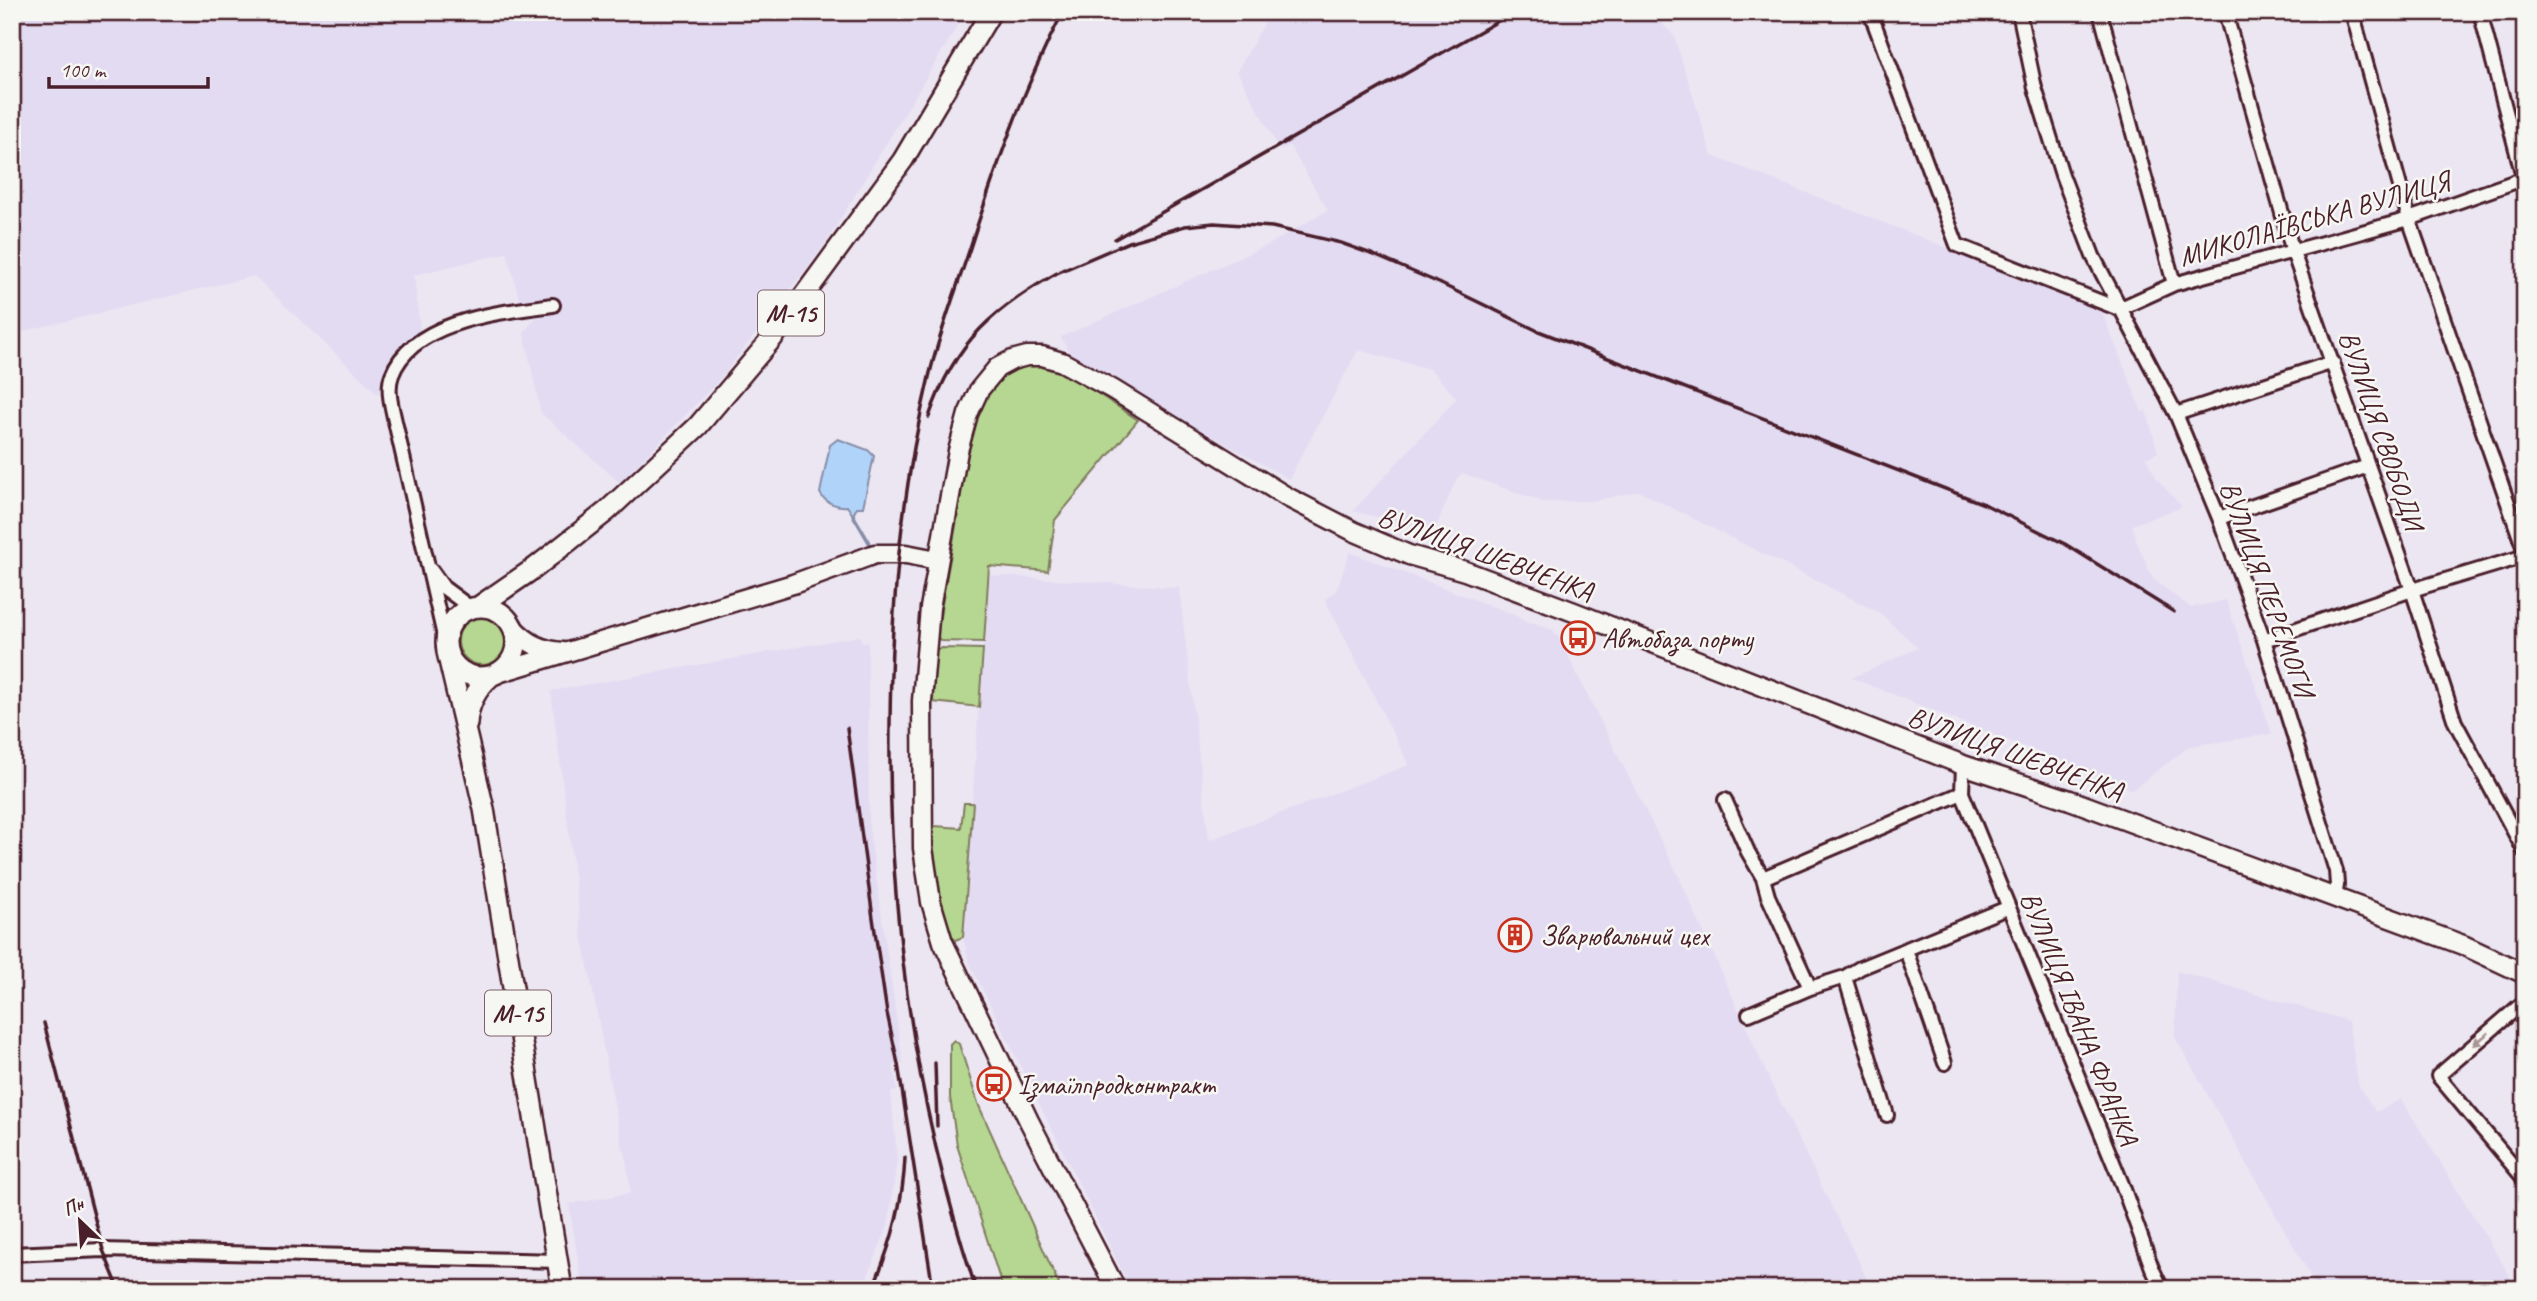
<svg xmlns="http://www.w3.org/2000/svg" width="2537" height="1301" font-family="Caveat,sans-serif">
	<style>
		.built { fill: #e3dbf2 }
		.green { fill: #b5d791; stroke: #807b5e; stroke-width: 2 }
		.water { fill: #b0d4f9; stroke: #878ca7; stroke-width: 2 }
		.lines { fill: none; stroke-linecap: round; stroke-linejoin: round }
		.stream { stroke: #878ca7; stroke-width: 3.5 }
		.minor-casing { stroke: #4a1f2b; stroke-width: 18 }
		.secondary-casing { stroke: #4a1f2b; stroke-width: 23 }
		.trunk-casing { stroke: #4a1f2b; stroke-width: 24 }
		.minor { stroke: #f6f6f2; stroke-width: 12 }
		.secondary { stroke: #f6f6f2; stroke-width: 18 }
		.trunk { stroke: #f6f6f2; stroke-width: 19 }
		.rail { stroke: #4a1f2b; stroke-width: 3.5 }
		.oneway { fill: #a99598 }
		.labels { text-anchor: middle; stroke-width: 5; stroke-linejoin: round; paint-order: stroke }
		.shield { fill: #f6f6f2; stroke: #7e6067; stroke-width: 2 }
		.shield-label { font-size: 26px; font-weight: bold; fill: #4a1f2b }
		.street-label { font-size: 28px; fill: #4a1f2b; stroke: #f6f6f2 }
		.poi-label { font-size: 28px; fill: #4a1f2b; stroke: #f6f6f2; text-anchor: start }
	</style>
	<rect width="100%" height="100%" fill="#ebe6f2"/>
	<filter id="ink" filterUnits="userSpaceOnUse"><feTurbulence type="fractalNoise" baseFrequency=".0143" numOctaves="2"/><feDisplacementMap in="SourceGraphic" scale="14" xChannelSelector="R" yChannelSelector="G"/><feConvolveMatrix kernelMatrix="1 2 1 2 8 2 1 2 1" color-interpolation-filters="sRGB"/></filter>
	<g filter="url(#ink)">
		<path class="built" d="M12 12H966L824 246 720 379 620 483 541 413 524 333 547 302 520 301 507 253 414 275 420 332 396 355 384 375 378 394 254 276 12 334Z
			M1271 12H1651L1674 36 1712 156 2100 307 2142 412 2146 410 2158 452 2146 458 2157 479 2182 507 2132 525 2137 543 2153 579 2191 608 2226 600 2272 734 2190 746 2132 790 1852 678 1918 648 1880 613 1639 491 1593 501 1543 502 1462 473 1457 478 1434 531 1353 511 1457 398 1430 369 1358 350 1289 479 1083 365 1069 352 1061 337 1270 244 1328 210 1289 145 1280 150 1237 71Z
			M1350 552 1520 617V619L1531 624 1532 622 1542 626 1553 630 1560 640 1678 875 1770 1081 1872 1289H1131L969 962 963 937 988 575 1179 588 1209 840 1409 765 1325 599 1336 591Z
			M860 636 862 642 868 643 869 828 903 1063 894 1065 897 1091 891 1092 897 1159 888 1226 867 1278 861 1289H583L569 1204 631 1193 625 1151 623 1150 581 929 551 691Z
			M2177 971 2348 1021 2359 1087 2376 1112 2401 1099 2518 1289H2318L2175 1037Z"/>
		<path class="green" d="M1027 362 1059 368 1138 420 1055 520 1048 571 989 566 984 642 941 641 937 636C943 595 951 555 958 514 965 471 966 423 992 385 1001 373 1013 368 1027 362Z
			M458 641a24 24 0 1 1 48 0a24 24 0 1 1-48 0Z
			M941 648 983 649 979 707 933 702 935 652Z
			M964 803H973L963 937 955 940C934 921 932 857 931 829L935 826 961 828Z
			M954 1040 959 1044 979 1106 1061 1289H1003L957 1145 950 1097V1044Z"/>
		<path class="water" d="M838 439 868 450 874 456 863 507H857L853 515 847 506C837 507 825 503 820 493L830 445Z"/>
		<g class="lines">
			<path class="stream" d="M853 515 873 549"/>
			<defs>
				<path id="minor" d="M1870 12 1957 245 2119 309
					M2019 12 2035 88 2062 175 2093 256 2176 414 2219 518 2264 640 2336 871 2337 885 2335 898
					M2100 12 2174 284
					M2225 12 2293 252 2412 590 2455 722 2525 852
					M2352 12 2409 219 2525 552
					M2480 12 2525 184
					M2119 309 2174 284 2409 219 2525 178
					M2176 414 2333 362
					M2219 518 2368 466
					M431 570 444 588 471 608
					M2264 640 2412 590 2525 556
					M446 645 394 417C391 404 387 388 392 375 413 319 504 312 553 305
					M1963 765 1962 793 2122 1184 2152 1268 2162 1289
					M1725 800 1748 852 1763 878 1768 896 1810 988
					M1763 878 1962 793
					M1906 950 1945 1063
					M1845 977 1887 1115
					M2525 1001 2438 1076 2525 1180
					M1749 1014 1810 988 1845 977 1860 968 2007 908
					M12 1254 103 1250 558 1261"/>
				<path id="secondary" d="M514 629C528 643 542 651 563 652
					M498 673 793 584 875 554H906L937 560
					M1116 1289 1029 1121 943 942 931 902 923 848 922 701 930 608 958 451 968 414 979 390 997 368 1012 360 1027 356H1042L1062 362 1112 389 1287 497 1353 531 1409 555 1465 571 1574 612 1963 765 2070 800 2463 945 2525 974"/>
				<path id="trunk" d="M446 642a35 35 0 1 1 70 0a35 35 0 1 1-70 0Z
					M478 607 536 567 607 511 698 426 775 335 903 160 991 12
					M447 652 484 809 562 1289
					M467 724C468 704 476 689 491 676"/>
			</defs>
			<use href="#minor" class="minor-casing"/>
			<use href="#secondary" class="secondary-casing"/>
			<use href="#trunk" class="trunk-casing"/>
			<use href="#minor" class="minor"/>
			<use href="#secondary" class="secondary"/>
			<use href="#trunk" class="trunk"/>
			<path class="rail" d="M1115 239 1514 12
				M1057 273 1129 242 1185 226 1214 223 1272 227 1341 243 1374 255 1439 283 1536 330 1984 504 2065 544 2174 612
				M929 417C955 340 995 308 1064 269
				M847 728 873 918 887 1013 898 1064 933 1289
				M44 1023 103 1250 119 1289
				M935 1063 937 1126
				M872 1289C891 1247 903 1204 905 1158
				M976 1289C915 1105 888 917 890 724 891 605 901 493 929 377 939 334 955 293 969 251 995 170 1023 88 1063 12"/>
		</g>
		<defs><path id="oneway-solid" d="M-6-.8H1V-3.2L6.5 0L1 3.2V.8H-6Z" transform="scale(1.75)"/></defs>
		<use class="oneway" href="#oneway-solid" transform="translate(2481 1039) rotate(140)"/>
	</g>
	<defs>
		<symbol id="bus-ring" viewBox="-11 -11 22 22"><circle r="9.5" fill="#f6f6f2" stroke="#c8321e" stroke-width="1.5"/><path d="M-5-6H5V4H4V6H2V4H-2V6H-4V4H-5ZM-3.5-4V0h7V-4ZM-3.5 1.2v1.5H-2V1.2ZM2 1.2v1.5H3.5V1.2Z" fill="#c8321e"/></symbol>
		<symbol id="building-ring" viewBox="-11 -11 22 22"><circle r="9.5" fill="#f6f6f2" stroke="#c8321e" stroke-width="1.5"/><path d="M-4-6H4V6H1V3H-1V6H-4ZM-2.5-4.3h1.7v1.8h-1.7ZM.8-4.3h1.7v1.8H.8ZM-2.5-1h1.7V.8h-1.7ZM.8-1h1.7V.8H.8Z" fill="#c8321e"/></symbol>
	</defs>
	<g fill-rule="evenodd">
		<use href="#bus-ring" x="1559" y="619" width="38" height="38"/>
		<use href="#building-ring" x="1496" y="916" width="38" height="38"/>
		<use href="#bus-ring" x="975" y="1065" width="38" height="38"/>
	</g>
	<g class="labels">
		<g class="shield">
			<rect x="758" y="290.5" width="66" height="45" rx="5"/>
			<rect x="485" y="990.5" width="66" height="45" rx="5"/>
		</g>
		<g class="shield-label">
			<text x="791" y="322">М-15</text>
			<text x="518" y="1022">М-15</text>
		</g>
		<g class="street-label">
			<text transform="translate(2314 218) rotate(-16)" y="10">МИКОЛАЇВСЬКА ВУЛИЦЯ</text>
			<text transform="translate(2382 430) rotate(71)" y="10">ВУЛИЦЯ СВОБОДИ</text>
			<text transform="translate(1486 553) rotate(20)" y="10">ВУЛИЦЯ ШЕВЧЕНКА</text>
			<text transform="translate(2268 589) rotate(70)" y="10">ВУЛИЦЯ ПЕРЕМОГИ</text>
			<text transform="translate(2016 753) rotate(20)" y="10">ВУЛИЦЯ ШЕВЧЕНКА</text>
			<text transform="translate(2080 1018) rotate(68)" y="10">ВУЛИЦЯ ІВАНА ФРАНКА</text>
		</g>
		<g class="poi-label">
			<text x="1602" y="648">Автобаза порту</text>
			<text x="1540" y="945">Зварювальний цех</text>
			<text x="1018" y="1094">Ізмаїлпродконтракт</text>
		</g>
	</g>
	<rect width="2537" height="1301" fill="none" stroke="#f6f6f2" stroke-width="42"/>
	<rect x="21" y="21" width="2495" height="1259" fill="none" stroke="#4a1f2b" stroke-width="2.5" filter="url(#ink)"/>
	<g transform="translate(80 1221) rotate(335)" stroke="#f6f6f2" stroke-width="5" paint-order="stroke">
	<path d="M0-5L12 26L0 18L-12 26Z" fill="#4a1f2b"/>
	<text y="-10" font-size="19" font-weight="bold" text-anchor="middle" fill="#4a1f2b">Пн</text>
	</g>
	<path d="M49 77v10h159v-10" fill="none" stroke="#4a1f2b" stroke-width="3.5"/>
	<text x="60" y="77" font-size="21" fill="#4a1f2b" stroke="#f6f6f2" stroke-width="5" paint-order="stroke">100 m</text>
</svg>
